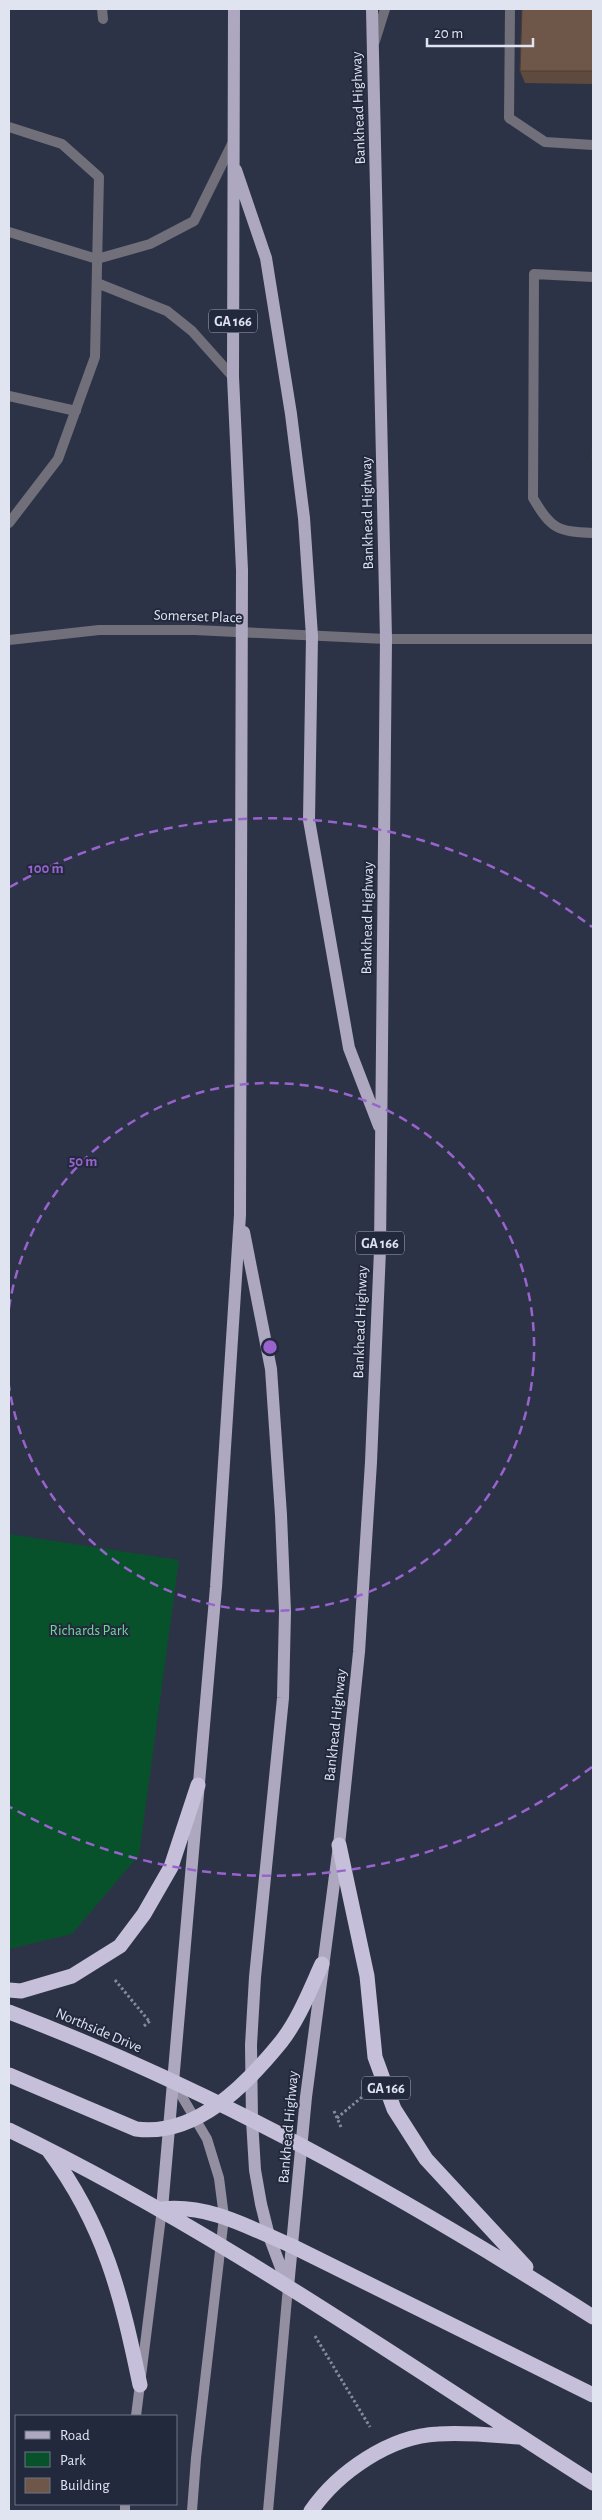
<svg xmlns="http://www.w3.org/2000/svg" width="602" height="2520" font-family="'Alegreya Sans',sans-serif">
	<style>
		.park { fill: #07522b }
		.lines { fill: none; stroke-linecap: round; stroke-linejoin: round }
		.path { stroke: #858a9a; stroke-width: 3; stroke-dasharray: 2.5 2.5; stroke-linecap: butt }
		.lane { stroke: #716f7a; stroke-width: 10 }
		.street { stroke: #716f7a; stroke-width: 10 }
		.secondary { stroke: #938fa1; stroke-width: 10 }
		.primary { stroke: #ada8bf; stroke-width: 12 }
		.highway { stroke: #c5bfda; stroke-width: 15 }
		.wall { fill: #5f4a3e }
		.building { fill: #6e5648; stroke: #4d3c32 }
		.ring { fill: none; stroke: #9963ce; stroke-width: 2.5; stroke-dasharray: 9 6 }
		.labels { text-anchor: middle; stroke-width: 4; stroke-linejoin: round; paint-order: stroke }
		.shield { fill: #23293d; stroke: #a7acbb; stroke-width: 1 }
		.shield-label { font-size: 14px; font-weight: bold; fill: #e0e4f1 }
		.street-label { font-size: 15px; fill: #e0e4f1; stroke: #23293d }
		.park-label { font-size: 15px; fill: #72d795; stroke: #23293d }
		.centre { fill: #9963ce; stroke: #23293d; stroke-width: 2.5 }
		.ring-label { font-size: 15px; text-anchor: middle; font-weight: bold; fill: #9963ce; stroke: #23293d; stroke-width: 4; stroke-linejoin: round; paint-order: stroke }
	</style>
	<rect width="100%" height="100%" fill="#2d3347"/>
	<path class="park" d="M9 1534 179 1560 139 1855 72 1934 9 1949Z"/>
	<g class="lines">
		<path class="path" d="M115 1980 149 2021
			M144 2026 151 2020
			M334 2111 341 2127
			M337 2118 362 2097
			M315 2336 370 2427"/>
		<path class="lane" d="M102 9 103 19
			M510 9 509 118 545 142 593 145
			M375 41 385 9
			M9 127 62 144 99 177 95 357 58 459 9 523
			M9 232 97 259 150 244 194 221 233 142
			M593 277 534 274 533 498C552 530 557 531 593 533
			M97 283 167 311 192 331 233 377
			M9 396 76 411
			M386 639H593"/>
		<path class="street" d="M9 640 99 630H195L386 639"/>
		<path class="secondary" d="M174 2083 207 2139 219 2178 224 2217 196 2458 192 2511
			M136 2416 162 2209
			M125 2511V2504
			M268 2511 288 2287"/>
		<path class="primary" d="M236 170 266 258 291 414 304 518 312 636 309 820 349 1048 379 1126
			M244 1232 271 1369 281 1515 285 1612 283 1698 255 1977 251 2045 252 2120 255 2170 261 2204 269 2236 287 2284
			M162 2209 216 1587 240 1215 242 570 233 377 234 9
			M288 2287 306 2097 339 1845 359 1652 371 1462 380 1250 386 639 372 9"/>
		<path class="highway" d="M339 1845 367 1976 375 2057 394 2109 426 2159 526 2267
			M9 1990 21 1991 72 1976 120 1946 144 1914 171 1867 198 1785
			M9 2012C215 2090 408 2199 593 2317
			M9 2075 136 2129C196 2137 246 2085 281 2042 299 2019 310 1990 322 1964
			M9 2130C214 2229 401 2361 593 2483
			M49 2151C105 2227 121 2294 140 2385
			M162 2209C209 2204 250 2228 292 2246L593 2395
			M311 2511C338 2472 390 2436 438 2434 465 2432 492 2435 519 2437"/>
	</g>
	<path class="wall" d="M593 9V84L525 83 520 71Z"/>
	<path class="building" d="M522 9H593V71H520Z
		M593 435V458H592Z"/>
	<g class="ring">
		<path d="M9 1308A264 264 0 1 1 9 1386"/>
		<path d="M592 1767A529 529 0 0 1 10 1807M10 887A529 529 0 0 1 592 927"/>
	</g>
	<g class="labels">
		<g class="shield">
			<rect x="209" y="309.5" width="48" height="23" rx="4"/>
			<rect x="356" y="1231.5" width="48" height="23" rx="4"/>
			<rect x="362" y="2076.5" width="48" height="23" rx="4"/>
		</g>
		<g class="shield-label">
			<text x="233" y="326">GA 166</text>
			<text x="380" y="1248">GA 166</text>
			<text x="386" y="2093">GA 166</text>
		</g>
		<g class="street-label">
			<text transform="translate(358 108) rotate(-92)" y="5">Bankhead Highway</text>
			<text transform="translate(367 513) rotate(-91)" y="5">Bankhead Highway</text>
			<text transform="translate(198 616) rotate(2)" y="5">Somerset Place</text>
			<text transform="translate(367 918) rotate(-89)" y="5">Bankhead Highway</text>
			<text transform="translate(360 1322) rotate(-88)" y="5">Bankhead Highway</text>
			<text transform="translate(335 1725) rotate(-84)" y="5">Bankhead Highway</text>
			<text transform="translate(99 2030) rotate(23)" y="5">Northside Drive</text>
			<text transform="translate(288 2127) rotate(-85)" y="5">Bankhead Highway</text>
		</g>
		<g class="park-label">
			<text x="89" y="1635">Richards Park</text>
		</g>
	</g>
	<circle cx="270" cy="1347" r="8" class="centre"/>
	<g class="ring-label">
		<text x="46" y="873">100 m</text>
		<text x="83" y="1166">50 m</text>
	</g>
	<rect width="602" height="2520" fill="none" stroke="#e0e4f1" stroke-width="20"/>
	<rect x="15" y="2415" width="162" height="90" fill="#23293d" stroke="#6f7485"/>
	<rect x="25" y="2431" width="25" height="8" fill="#ada8bf" stroke="#6f7485"/>
	<text x="60" y="2440" font-size="15" fill="#e0e4f1">Road</text>
	<rect x="25" y="2452" width="25" height="15" fill="#07522b" stroke="#6f7485"/>
	<text x="60" y="2465" font-size="15" fill="#e0e4f1">Park</text>
	<rect x="25" y="2478" width="25" height="15" fill="#6e5648" stroke="#6f7485"/>
	<text x="60" y="2490" font-size="15" fill="#e0e4f1">Building</text>
	<path d="M427 38v8h106v-8" fill="none" stroke="#e0e4f1" stroke-width="2.5"/>
	<text x="434" y="38" font-size="15" fill="#e0e4f1" stroke="#23293d" stroke-width="4" paint-order="stroke">20 m</text>
</svg>
